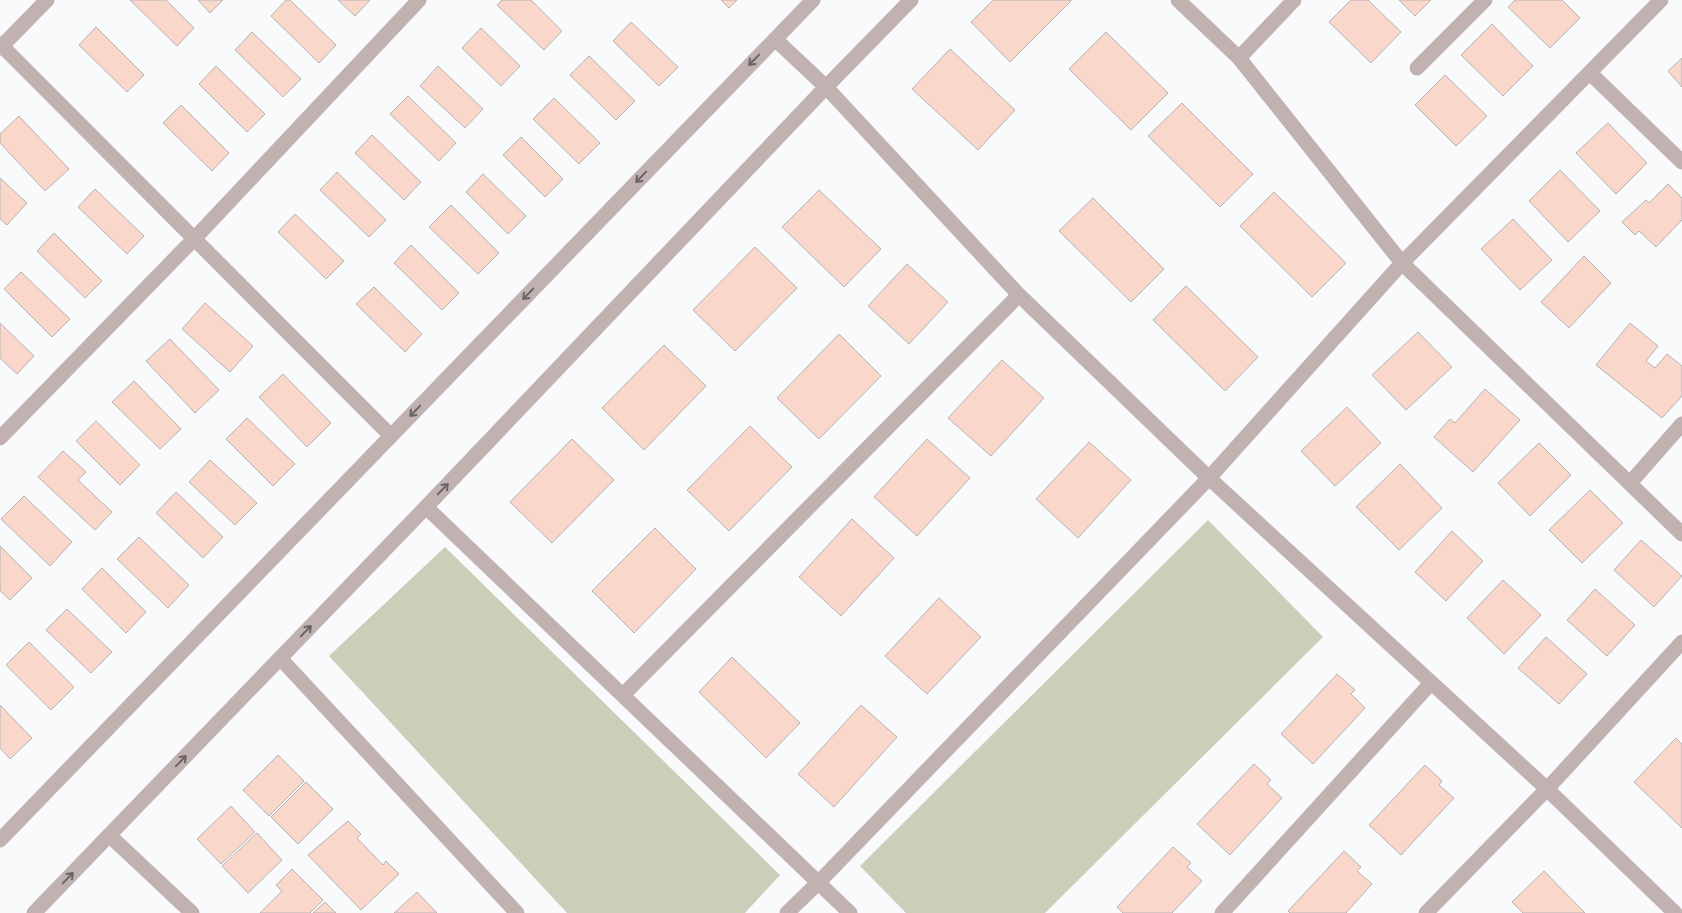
<svg xmlns="http://www.w3.org/2000/svg" width="1682" height="913" font-family="'Space Grotesk',sans-serif">
	<style>
		.green { fill: #cbceb8 }
		.building { fill: #f9d8cb; stroke: #b5b3b2 }
		.lines { fill: none; stroke-linecap: round; stroke-linejoin: round }
		.minor { stroke: #c1b1b1; stroke-width: 15 }
		.oneway { stroke: #6a6565 }
	</style>
	<rect width="100%" height="100%" fill="#f9fafc"/>
	<path class="green" d="M1208 520 1323 637 1045 913H906L860 866Z
		M445 547 780 875 745 913H567L329 656Z"/>
	<path class="building" d="M130 0H166L194 28 177 46Z
		M198 0H223L210 13Z
		M286 0H290L336 45 319 63 271 16Z
		M338 0H370L355 16Z
		M502 0H531L562 31 544 50 497 5Z
		M721 0H737L729 8Z
		M993 0H1071V1L1010 62 971 22Z
		M1351 0H1368L1401 32 1371 63 1329 22Z
		M1399 0H1431L1415 16Z
		M1515 0H1562L1580 18 1550 48 1508 7Z
		M631 22 678 67 659 86 613 41Z
		M1492 24 1533 66 1503 96 1461 55Z
		M96 27 144 75 127 92 79 45Z
		M481 28 520 66 501 86 462 48Z
		M252 32 301 79 283 97 235 50Z
		M1106 32 1168 93 1131 130 1069 69Z
		M950 49 1015 110 978 150 912 89Z
		M589 56 635 101 616 120 570 75Z
		M1682 58V87L1668 71Z
		M216 66 265 114 247 132 199 84Z
		M438 66 483 109 465 128 420 86Z
		M1445 75 1487 116 1456 146 1415 105Z
		M408 96 456 143 439 161 390 114Z
		M554 98 600 143 579 164 533 119Z
		M1182 103 1253 174 1220 207 1148 136Z
		M181 105 229 153 212 171 163 123Z
		M19 116 69 169 45 191 0 143V134Z
		M1608 123 1647 163 1616 194 1576 153Z
		M372 135 421 182 404 200 355 153Z
		M521 137 563 179 545 197 503 155Z
		M1560 170 1600 211 1568 242 1529 201Z
		M337 172 386 220 369 237 320 190Z
		M483 174 526 216 508 234 466 192Z
		M0 178 27 203 7 225 0 219Z
		M1668 184 1682 198V220L1656 247 1639 231 1635 235 1622 222 1646 200 1649 203Z
		M95 189 144 236 127 254 78 207Z
		M819 190 881 249 844 287 782 227Z
		M1274 192 1346 263 1312 297 1240 226Z
		M1093 198 1164 269 1131 302 1059 231Z
		M451 205 499 253 478 274 429 227Z
		M295 214 344 261 326 279 278 232Z
		M1513 219 1552 260 1520 290 1481 249Z
		M54 233 102 281 85 298 37 251Z
		M411 245 459 293 442 310 394 263Z
		M755 247 797 288 735 351 693 310Z
		M1584 256 1611 283 1569 328 1541 302Z
		M907 264 948 302 909 344 868 306Z
		M21 272 70 319 52 337 4 289Z
		M1186 286 1258 357 1225 391 1153 320Z
		M374 287 422 334 405 352 356 304Z
		M205 303 253 346 230 372 182 329Z
		M0 323 34 356 17 374 0 358Z
		M1630 323 1658 346 1646 361 1655 368 1667 354 1682 366V396L1662 418 1596 365Z
		M1418 332 1452 367 1406 410 1372 375Z
		M839 334 881 376 819 439 777 398Z
		M170 339 219 390 195 413 146 361Z
		M664 345 706 386 644 450 602 408Z
		M1002 360 1044 398 991 456 948 418Z
		M283 374 331 423 307 447 259 397Z
		M134 381 181 429 160 449 112 402Z
		M1485 389 1520 420 1473 472 1434 437 1450 419 1455 423Z
		M1347 407 1381 443 1335 486 1301 451Z
		M247 418 295 464 273 486 226 439Z
		M96 421 140 465 120 485 76 441Z
		M750 426 792 467 729 531 687 490Z
		M572 439 614 480 552 543 510 502Z
		M927 439 970 478 917 536 874 497Z
		M1089 442 1131 480 1078 538 1036 499Z
		M1539 443 1571 475 1530 516 1498 483Z
		M63 451 86 472 78 480 112 512 95 530 38 477Z
		M210 460 257 503 235 525 189 482Z
		M1400 464 1442 508 1399 550 1356 507Z
		M1590 490 1623 523 1582 563 1549 530Z
		M176 492 223 537 203 558 156 513Z
		M24 496 72 542 50 566 1 519Z
		M852 519 894 558 841 616 799 577Z
		M655 528 696 569 634 633 592 591Z
		M1452 531 1483 561 1446 601 1415 572Z
		M139 537 189 585 168 608 117 559Z
		M1641 540 1682 576 1654 607 1614 570Z
		M0 546 32 578 10 600 0 591Z
		M102 568 146 612 126 633 82 589Z
		M1503 580 1541 615 1504 654 1467 618Z
		M1595 589 1635 625 1607 656 1567 620Z
		M939 598 981 637 927 694 885 656Z
		M67 609 112 652 91 673 46 630Z
		M1546 637 1587 674 1559 704 1518 668Z
		M29 642 74 687 51 710 6 665Z
		M732 657 800 723 766 758 699 692Z
		M1337 674 1355 690 1351 694 1365 708 1313 764 1281 734Z
		M0 705 32 738 10 759 0 748Z
		M861 705 897 737 834 807 798 774Z
		M1676 738 1682 744V828L1634 782Z
		M278 755 304 781 269 816 243 790Z
		M1254 764 1271 780 1267 784 1282 798 1230 855 1197 824Z
		M1425 765 1442 781 1439 785 1454 798 1401 855 1369 825Z
		M306 782 333 809 298 844 271 817Z
		M231 806 255 832 221 864 197 839Z
		M348 821 361 834 357 838 383 865 386 861 399 874 361 910 308 855Z
		M257 833 282 860 248 893 222 866Z
		M1173 847 1191 863 1187 867 1202 881 1172 913H1123L1117 907Z
		M1344 851 1361 867 1357 871 1372 884 1346 913H1290L1288 911Z
		M292 869 323 900 310 913H260L282 891 276 885Z
		M1544 871 1585 913H1523L1512 902Z
		M417 892 437 913H394Z
		M325 902 336 913H313Z"/>
	<g class="lines">
		<path class="minor" d="M1178 0 1239 58 1402 263 1682 534
			M775 39 826 87 1019 295 1209 478 1547 789 1675 913
			M0 44 391 436
			M0 48 47 0
			M1239 58 1294 0
			M1417 68 1485 0
			M1590 73 1682 162
			M0 438 194 239 419 0
			M1630 483 1682 424
			M426 507 850 913
			M280 658 517 913
			M623 695 1019 295
			M109 835 192 913
			M0 840 813 0
			M34 913 426 507 826 87 911 0
			M787 913 819 882 1209 478 1402 263 1661 0
			M1222 913 1431 683
			M1426 913 1547 789 1682 642"/>
	</g>
	<defs><path id="oneway-shaft" d="M-6 0H5M1.5-3L5.5 0L1.5 3" fill="none" stroke-width="1.6" stroke-linecap="round" stroke-linejoin="round" transform="scale(1.25)"/></defs>
	<g class="oneway">
		<use href="#oneway-shaft" transform="translate(754 60) rotate(134)"/>
		<use href="#oneway-shaft" transform="translate(641 177) rotate(134)"/>
		<use href="#oneway-shaft" transform="translate(528 294) rotate(134)"/>
		<use href="#oneway-shaft" transform="translate(415 411) rotate(134)"/>
		<use href="#oneway-shaft" transform="translate(443 489) rotate(-46)"/>
		<use href="#oneway-shaft" transform="translate(306 631) rotate(-46)"/>
		<use href="#oneway-shaft" transform="translate(181 761) rotate(-46)"/>
		<use href="#oneway-shaft" transform="translate(68 878) rotate(-46)"/>
	</g>
</svg>
